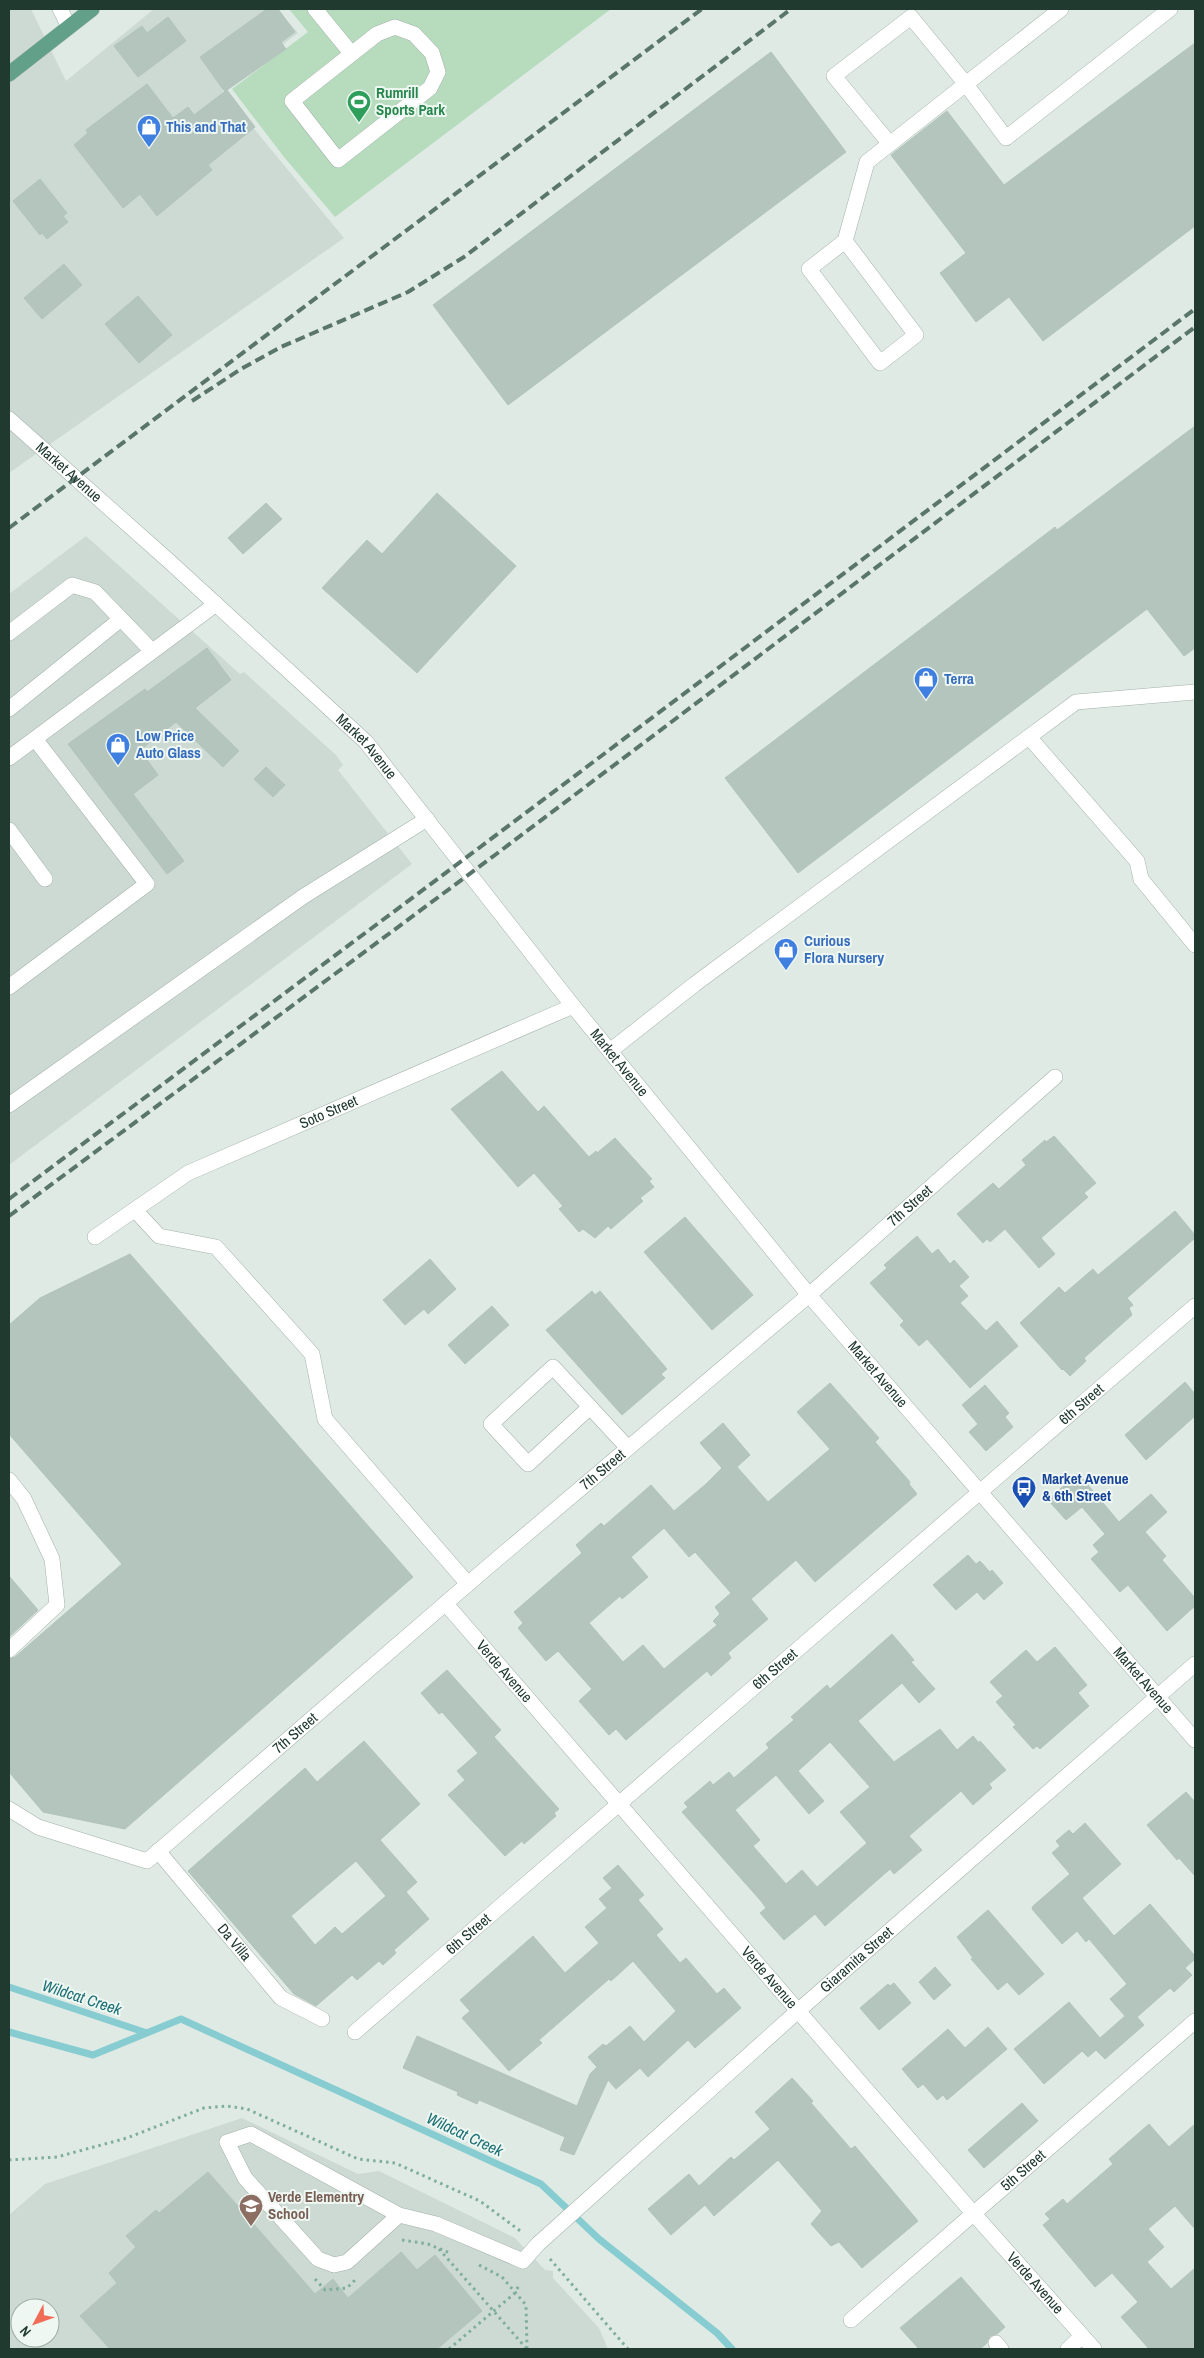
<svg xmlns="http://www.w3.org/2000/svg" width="1204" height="2358" font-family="'Archivo Narrow',sans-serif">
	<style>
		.built { fill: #cddad3; fill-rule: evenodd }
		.green { fill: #b7dcbd }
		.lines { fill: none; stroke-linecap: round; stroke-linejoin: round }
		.stream { stroke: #86ccd0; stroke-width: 7 }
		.building { fill: #b4c5bd; stroke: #b1c4ba; fill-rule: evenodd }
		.minor-casing { stroke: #a2b2aa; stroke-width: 16 }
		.major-casing { stroke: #bcc4c1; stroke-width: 16 }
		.path { stroke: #7fae9a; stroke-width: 3; stroke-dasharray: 2.5 4; stroke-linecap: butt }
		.minor { stroke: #fff; stroke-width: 15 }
		.major { stroke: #63a08a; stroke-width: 15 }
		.rail { stroke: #5a766c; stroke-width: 4; stroke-dasharray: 10 5; stroke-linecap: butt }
		.labels { text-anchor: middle; stroke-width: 4; stroke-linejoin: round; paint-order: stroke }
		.leisure-label { font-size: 15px; font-weight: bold; fill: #27864d; stroke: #eff7f2; text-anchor: start }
		.shop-label { font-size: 15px; font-weight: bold; fill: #366cbe; stroke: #eff7f2; text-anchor: start }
		.street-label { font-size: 15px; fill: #203a30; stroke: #eff7f2 }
		.transit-label { font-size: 15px; font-weight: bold; fill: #164399; stroke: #eff7f2; text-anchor: start }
		.education-label { font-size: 15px; font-weight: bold; fill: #785e54; stroke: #eff7f2; text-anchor: start }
		.water-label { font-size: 16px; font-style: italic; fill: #1b7075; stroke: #eff7f2 }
	</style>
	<rect width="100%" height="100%" fill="#dfeae4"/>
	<path class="built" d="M9 9H31L66 81 154 9H277L298 33 222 90 344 238 9 473Z
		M86 536 240 674 244 672 336 755 343 765 338 770 412 864 9 1165V594Z
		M242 2118 358 2174 379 2171 515 2238 545 2270 553 2271V2278L599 2328 608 2349H9V2215L45 2184ZM20 2308H50V2338H20Z"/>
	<path class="green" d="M289 9H611L335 217 284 157 232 89 308 32Z"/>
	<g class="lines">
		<path class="stream" d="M9 1987 147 2033
			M9 2032 93 2055 181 2019 541 2184 599 2239 717 2333 732 2349"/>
	</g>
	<path class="building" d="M267 9H278L295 32 281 42 286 49 227 90 255 127 208 165 212 170 157 216 140 194 123 208 74 145 88 133 86 130 147 84 173 118 188 107 194 115 227 90 225 92 200 57Z
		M168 17 186 41 138 77 114 46 142 26 147 33Z
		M1195 43V226L1043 341 1009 297 976 322 940 273 966 253 891 155 947 111 1004 185Z
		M771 52 846 152 508 405 433 305Z
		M40 179 67 213 63 216 68 222 47 239 42 233 40 235 13 201Z
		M64 264 82 285 42 319 24 298Z
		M138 296 172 335 139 363 105 324Z
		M1195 426V648L1184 656 1147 609 798 873 725 778 1055 527 1057 530Z
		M437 493 516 566 417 673 322 588 367 540 382 554Z
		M266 503 282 519 243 554 228 538Z
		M207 648 231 680 195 708 239 751 223 767 176 722 140 750 158 775 133 794 184 861 167 874 68 744 145 689 147 692Z
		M266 767 285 785 273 797 254 779Z
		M502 1071 538 1112 544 1106 589 1157 596 1151 597 1153 615 1138 652 1179 649 1181 654 1187 640 1198 643 1201 611 1229 608 1226 595 1238 583 1229 579 1232 559 1209 563 1206 534 1173 518 1187 451 1109Z
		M1054 1136 1096 1183 1084 1193 1088 1197 1041 1238 1055 1254 1039 1268 1005 1229 990 1242 987 1239 983 1243 957 1214 993 1183 999 1189 1026 1165 1022 1160 1045 1140 1046 1142Z
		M1175 1211 1195 1235V1238L1127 1298 1133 1305 1129 1308 1132 1315 1084 1358 1086 1361 1070 1376 1063 1369 1062 1370 1020 1323 1059 1287 1065 1293 1093 1269 1098 1275Z
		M685 1217 753 1295 712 1330 644 1252Z
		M917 1236 932 1254 938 1249 950 1264 954 1260 969 1277 959 1286 968 1296 960 1303 986 1331 997 1321 1018 1346 970 1388 927 1339 919 1346 900 1325 904 1321 870 1283 887 1268 884 1265Z
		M130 1254 413 1577 125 1829 43 1812 9 1772V1659L15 1657 122 1564 9 1434V1325L40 1298Z
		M430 1259 456 1289 428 1314 424 1309 405 1325 383 1300Z
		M592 1291 595 1295 600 1291 667 1369 661 1374 665 1378 622 1415 546 1330Z
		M492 1306 509 1325 465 1364 448 1345Z
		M1185 1382 1195 1394V1416L1146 1460 1125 1435Z
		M830 1383 879 1438 875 1442 910 1482 909 1484 917 1494 815 1582 796 1560 751 1599 768 1619 728 1653 731 1658 711 1676 707 1671 626 1740 616 1729 609 1735 579 1701 592 1689 558 1651 546 1661 518 1628 523 1623 514 1612 582 1553 576 1545 601 1523 604 1526 651 1485 674 1511 706 1484 722 1468 700 1443 723 1423 750 1455 737 1467 768 1502 830 1449 797 1412ZM664 1528 689 1557 695 1552 731 1593 715 1607 720 1614 713 1621 717 1625 664 1669 643 1645 623 1662 589 1623 620 1596 622 1599 648 1577 631 1557Z
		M985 1385 1009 1413 1005 1417 1013 1427 986 1451 969 1432 978 1424 962 1405Z
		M1078 1473 1119 1522 1151 1494 1167 1512 1145 1532 1166 1556 1162 1560 1195 1598V1606L1167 1631 1128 1585 1120 1592 1091 1559 1099 1552 1093 1545 1105 1534 1082 1507 1066 1520 1048 1500Z
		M968 1555 976 1564 980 1561 990 1572 992 1570 1003 1583 984 1600 977 1592 956 1610 933 1585Z
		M9 1576 38 1610 9 1637Z
		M892 1634 914 1660 911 1662 935 1689 919 1703 902 1683 858 1721 894 1762 940 1729 957 1750 973 1736 979 1743 980 1741 1006 1770 989 1784 992 1788 973 1805 961 1791 909 1836 922 1850 894 1874 890 1869 825 1926 815 1914 784 1940 760 1913 766 1908 761 1901 682 1812 688 1807 684 1803 710 1781 713 1785 729 1772 734 1778 769 1748 766 1744 794 1720 791 1717 827 1685 830 1689ZM830 1742 870 1787 840 1812 867 1843 817 1887 802 1870 786 1884 753 1846 760 1840 735 1810 776 1775 809 1814 824 1801 798 1771Z
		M1055 1647 1087 1685 1078 1693 1089 1706 1040 1749 1037 1746 1033 1749 1013 1727 1016 1725 996 1702 1003 1696 990 1682 1026 1650 1037 1662Z
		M447 1670 501 1730 494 1737 559 1809 554 1813 556 1816 524 1844 522 1841 505 1856 448 1795 465 1780 457 1771 478 1753 442 1712 439 1714 421 1693Z
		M364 1741 420 1804 380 1840 417 1882 406 1892 429 1919 394 1950 396 1953 383 1965 379 1961 357 1980 352 1975 316 2006 294 1994 188 1871 305 1768 317 1782ZM356 1861 386 1896 342 1934 335 1927 315 1945 291 1916Z
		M1186 1792 1195 1802V1876L1179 1858 1177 1860 1147 1825Z
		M1085 1823 1121 1864 1082 1898 1114 1936 1150 1904 1195 1956V1959L1185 1968 1192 1975 1174 1992 1170 1988 1137 2017 1144 2025 1105 2059 1096 2050 1088 2057 1082 2051 1044 2084 1014 2049 1069 2002 1100 2038 1125 2016 1110 1999 1127 1984 1089 1939 1086 1942 1077 1931 1062 1944 1032 1909 1033 1906 1070 1874 1052 1853 1060 1846 1056 1841 1069 1830 1073 1834Z
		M618 1865 644 1895 638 1900 663 1929 656 1935 680 1963 686 1958 717 1994 724 1988 741 2008 695 2048 688 2040 648 2077 640 2068 616 2089 608 2080 574 2155 560 2150 565 2137 479 2100 477 2104 457 2095 458 2092 403 2068 417 2036 577 2106 590 2074 597 2067 588 2057 603 2044 606 2046 630 2026 644 2042 676 2011 633 1961 611 1981 609 1979 539 2040 542 2043 509 2071 462 2018 470 2011 460 2000 533 1936 565 1973 599 1943 585 1927 607 1908 599 1899 612 1888 603 1878Z
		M988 1910 1044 1974 1019 1995 1007 1982 998 1990 971 1959 973 1958 957 1937Z
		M935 1967 951 1985 934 2000 919 1982Z
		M894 1983 911 2003 879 2030 860 2008 888 1984 890 1986Z
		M988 2027 1007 2049 947 2100 943 2095 937 2100 923 2084 918 2088 902 2069 948 2029 965 2048Z
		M792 2078 813 2101 811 2103 851 2149 855 2146 918 2221 862 2268 839 2242 831 2246 811 2224 822 2211 778 2160 714 2216 705 2205 671 2235 648 2209 689 2174 699 2186 731 2157 734 2160 770 2129 755 2112Z
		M1022 2103 1038 2121 984 2168 968 2150Z
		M1149 2124 1169 2147 1195 2124V2229L1175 2206 1148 2229 1164 2247 1147 2262 1171 2289 1195 2268V2349H1149L1121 2317 1138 2302 1112 2273 1095 2287 1043 2225 1050 2219 1045 2214 1063 2199 1067 2204 1113 2164 1109 2159Z
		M208 2172 315 2294 333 2279 348 2298 401 2252 417 2270 435 2255 482 2311 437 2349H110L80 2316 117 2283 109 2273 136 2247 126 2236 156 2210 159 2213Z
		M961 2277 1005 2327 997 2334 990 2336 987 2343 980 2349H919L900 2328Z"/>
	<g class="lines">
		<defs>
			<g id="minor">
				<path d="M60 9 69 27"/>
				<path d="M315 9 351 53"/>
				<path d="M395 27 414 34 432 53 438 72 430 88 338 160 292 101 377 34Z"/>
				<path d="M890 144 834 76 911 17 965 83 1006 138 1170 9"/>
				<path d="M845 241 916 335 880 363 809 269 845 241 867 162 1061 9"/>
				<path id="s1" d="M9 419 170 562 366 742 573 1006 809 1295 1195 1740"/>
				<path d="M9 633 72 585 95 592 152 651"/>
				<path d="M9 709 121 619"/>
				<path d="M1029 737 1137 861 1141 879 1195 945"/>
				<path d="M9 758 216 604"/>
				<path d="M9 830 45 879"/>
				<path d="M9 987 147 884 35 739"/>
				<path d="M610 1051 695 984 1076 702 1195 692"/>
				<path d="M9 1105 304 896 427 819"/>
				<path d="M135 1210 159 1236 216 1247 312 1354 325 1419 468 1584"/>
				<path id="s2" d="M95 1237 188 1173 573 1006"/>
				<path d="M590 1407 528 1464 491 1424 553 1367 628 1448"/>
				<path d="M9 1480 24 1499 52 1559 57 1605 9 1650"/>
				<path id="s3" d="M446 1604 973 2213 1094 2349"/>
				<path id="s4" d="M9 1809 38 1827 147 1861 483 1571 809 1295 1055 1077"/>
				<path id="s5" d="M158 1851 281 1998 322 2019"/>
				<path id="s6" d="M355 2032 1195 1306"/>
				<path id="s7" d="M399 2215 347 2262 334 2265 318 2259 245 2178 227 2142 251 2134 399 2215 436 2224 523 2261 538 2244 799 2010 1195 1664"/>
				<path id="s8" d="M851 2320 1195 2021"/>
				<path d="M996 2343 1001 2349"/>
				<path d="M1068 2349 1082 2336"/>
			</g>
			<path id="major" d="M9 74 92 9"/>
		</defs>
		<use href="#minor" class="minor-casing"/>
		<use href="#major" class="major-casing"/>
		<path class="path" d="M9 2160 57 2157 127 2138 204 2108 227 2106 247 2109 358 2159 395 2163 480 2201 523 2233
			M402 2240 428 2244 450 2253
			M439 2249 526 2348
			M550 2259 628 2349
			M479 2265 502 2277 526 2305 527 2349
			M315 2279 325 2290 347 2288 355 2280
			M449 2349 515 2293 519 2285"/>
		<use href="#minor" class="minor"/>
		<use href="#major" class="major"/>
		<path class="rail" d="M192 401 241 369 281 347 408 292 464 257 791 9
			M9 528 702 9
			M9 1199 479 848 1195 309
			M9 1216 495 855 1195 327"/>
	</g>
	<defs>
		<symbol id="stadium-pin" viewBox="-11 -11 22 30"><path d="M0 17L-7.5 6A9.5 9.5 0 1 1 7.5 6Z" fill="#2e9e5b" stroke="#eff7f2"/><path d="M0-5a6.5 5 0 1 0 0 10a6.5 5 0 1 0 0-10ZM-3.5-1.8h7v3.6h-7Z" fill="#fff"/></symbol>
		<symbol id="shop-pin" viewBox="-11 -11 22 30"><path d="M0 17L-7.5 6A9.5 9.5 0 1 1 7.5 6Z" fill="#3f7fe0" stroke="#eff7f2"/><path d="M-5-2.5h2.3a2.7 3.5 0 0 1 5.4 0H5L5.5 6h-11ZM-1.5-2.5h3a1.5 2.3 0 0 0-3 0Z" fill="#fff"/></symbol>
		<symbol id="bus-pin" viewBox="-11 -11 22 30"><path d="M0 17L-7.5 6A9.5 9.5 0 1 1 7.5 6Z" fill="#1a4fb4" stroke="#eff7f2"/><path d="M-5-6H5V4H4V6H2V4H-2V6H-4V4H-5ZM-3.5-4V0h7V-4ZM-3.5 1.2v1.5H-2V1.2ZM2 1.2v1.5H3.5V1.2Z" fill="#fff"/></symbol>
		<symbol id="school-pin" viewBox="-11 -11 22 30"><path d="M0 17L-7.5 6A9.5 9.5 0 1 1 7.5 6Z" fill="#8d6e63" stroke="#eff7f2"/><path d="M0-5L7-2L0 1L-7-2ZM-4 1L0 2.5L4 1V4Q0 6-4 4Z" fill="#fff"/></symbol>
	</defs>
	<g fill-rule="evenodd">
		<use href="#stadium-pin" x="345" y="88" width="28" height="38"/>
		<use href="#shop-pin" x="135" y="113" width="28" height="38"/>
		<use href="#shop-pin" x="912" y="665" width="28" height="38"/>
		<use href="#shop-pin" x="104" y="731" width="28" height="38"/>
		<use href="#shop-pin" x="772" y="936" width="28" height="38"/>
		<use href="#bus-pin" x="1010" y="1474" width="28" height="38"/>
		<use href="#school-pin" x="237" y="2192" width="28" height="38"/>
	</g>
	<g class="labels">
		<g class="leisure-label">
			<text x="376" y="98">Rumrill<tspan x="376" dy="17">Sports Park</tspan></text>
		</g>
		<g class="shop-label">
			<text x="166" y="132">This and That</text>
			<text x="944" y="684">Terra</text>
			<text x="136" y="741">Low Price<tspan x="136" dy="17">Auto Glass</tspan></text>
			<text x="804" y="946">Curious<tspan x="804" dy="17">Flora Nursery</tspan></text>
		</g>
		<g class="street-label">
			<text dy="5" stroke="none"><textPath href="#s1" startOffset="80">Market Avenue</textPath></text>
			<text dy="5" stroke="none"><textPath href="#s1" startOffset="485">Market Avenue</textPath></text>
			<text dy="5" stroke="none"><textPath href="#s1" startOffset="890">Market Avenue</textPath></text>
			<text dy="5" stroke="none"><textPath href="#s2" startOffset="266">Soto Street</textPath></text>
			<text dy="5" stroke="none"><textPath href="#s4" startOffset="1154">7th Street</textPath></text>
			<text dy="5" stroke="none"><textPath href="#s1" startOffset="1295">Market Avenue</textPath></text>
			<text dy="5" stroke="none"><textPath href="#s6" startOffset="960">6th Street</textPath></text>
			<text dy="5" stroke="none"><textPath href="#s4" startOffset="749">7th Street</textPath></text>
			<text dy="5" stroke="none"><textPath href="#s6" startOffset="555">6th Street</textPath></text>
			<text dy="5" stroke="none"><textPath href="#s3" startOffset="89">Verde Avenue</textPath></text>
			<text dy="5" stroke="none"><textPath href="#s1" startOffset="1700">Market Avenue</textPath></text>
			<text dy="5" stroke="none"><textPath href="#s4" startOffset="344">7th Street</textPath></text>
			<text dy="5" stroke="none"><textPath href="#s6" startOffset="150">6th Street</textPath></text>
			<text dy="5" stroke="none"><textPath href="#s5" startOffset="119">Da Villa</textPath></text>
			<text dy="5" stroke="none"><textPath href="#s7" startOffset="1026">Giaramita Street</textPath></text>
			<text dy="5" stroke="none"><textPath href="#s3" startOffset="494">Verde Avenue</textPath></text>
			<text dy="5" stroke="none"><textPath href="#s8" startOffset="228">5th Street</textPath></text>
			<text dy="5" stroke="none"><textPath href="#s3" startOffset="899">Verde Avenue</textPath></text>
		</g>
		<g class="transit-label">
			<text x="1042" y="1484">Market Avenue<tspan x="1042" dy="17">&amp; 6th Street</tspan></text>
		</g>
		<g class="education-label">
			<text x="268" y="2202">Verde Elementry<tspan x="268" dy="17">School</tspan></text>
		</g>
		<g class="water-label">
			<text transform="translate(82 1997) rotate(18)" y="6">Wildcat Creek</text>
			<text transform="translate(465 2134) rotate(25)" y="6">Wildcat Creek</text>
		</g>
	</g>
	<rect width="1204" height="2358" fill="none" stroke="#203a30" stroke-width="20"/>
	<g transform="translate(35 2323) rotate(229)"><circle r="24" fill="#eff7f2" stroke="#9caba4"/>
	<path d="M0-4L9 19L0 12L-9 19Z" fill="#f16c56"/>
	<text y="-8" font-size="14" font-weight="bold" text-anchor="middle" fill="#203a30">N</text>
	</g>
</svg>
